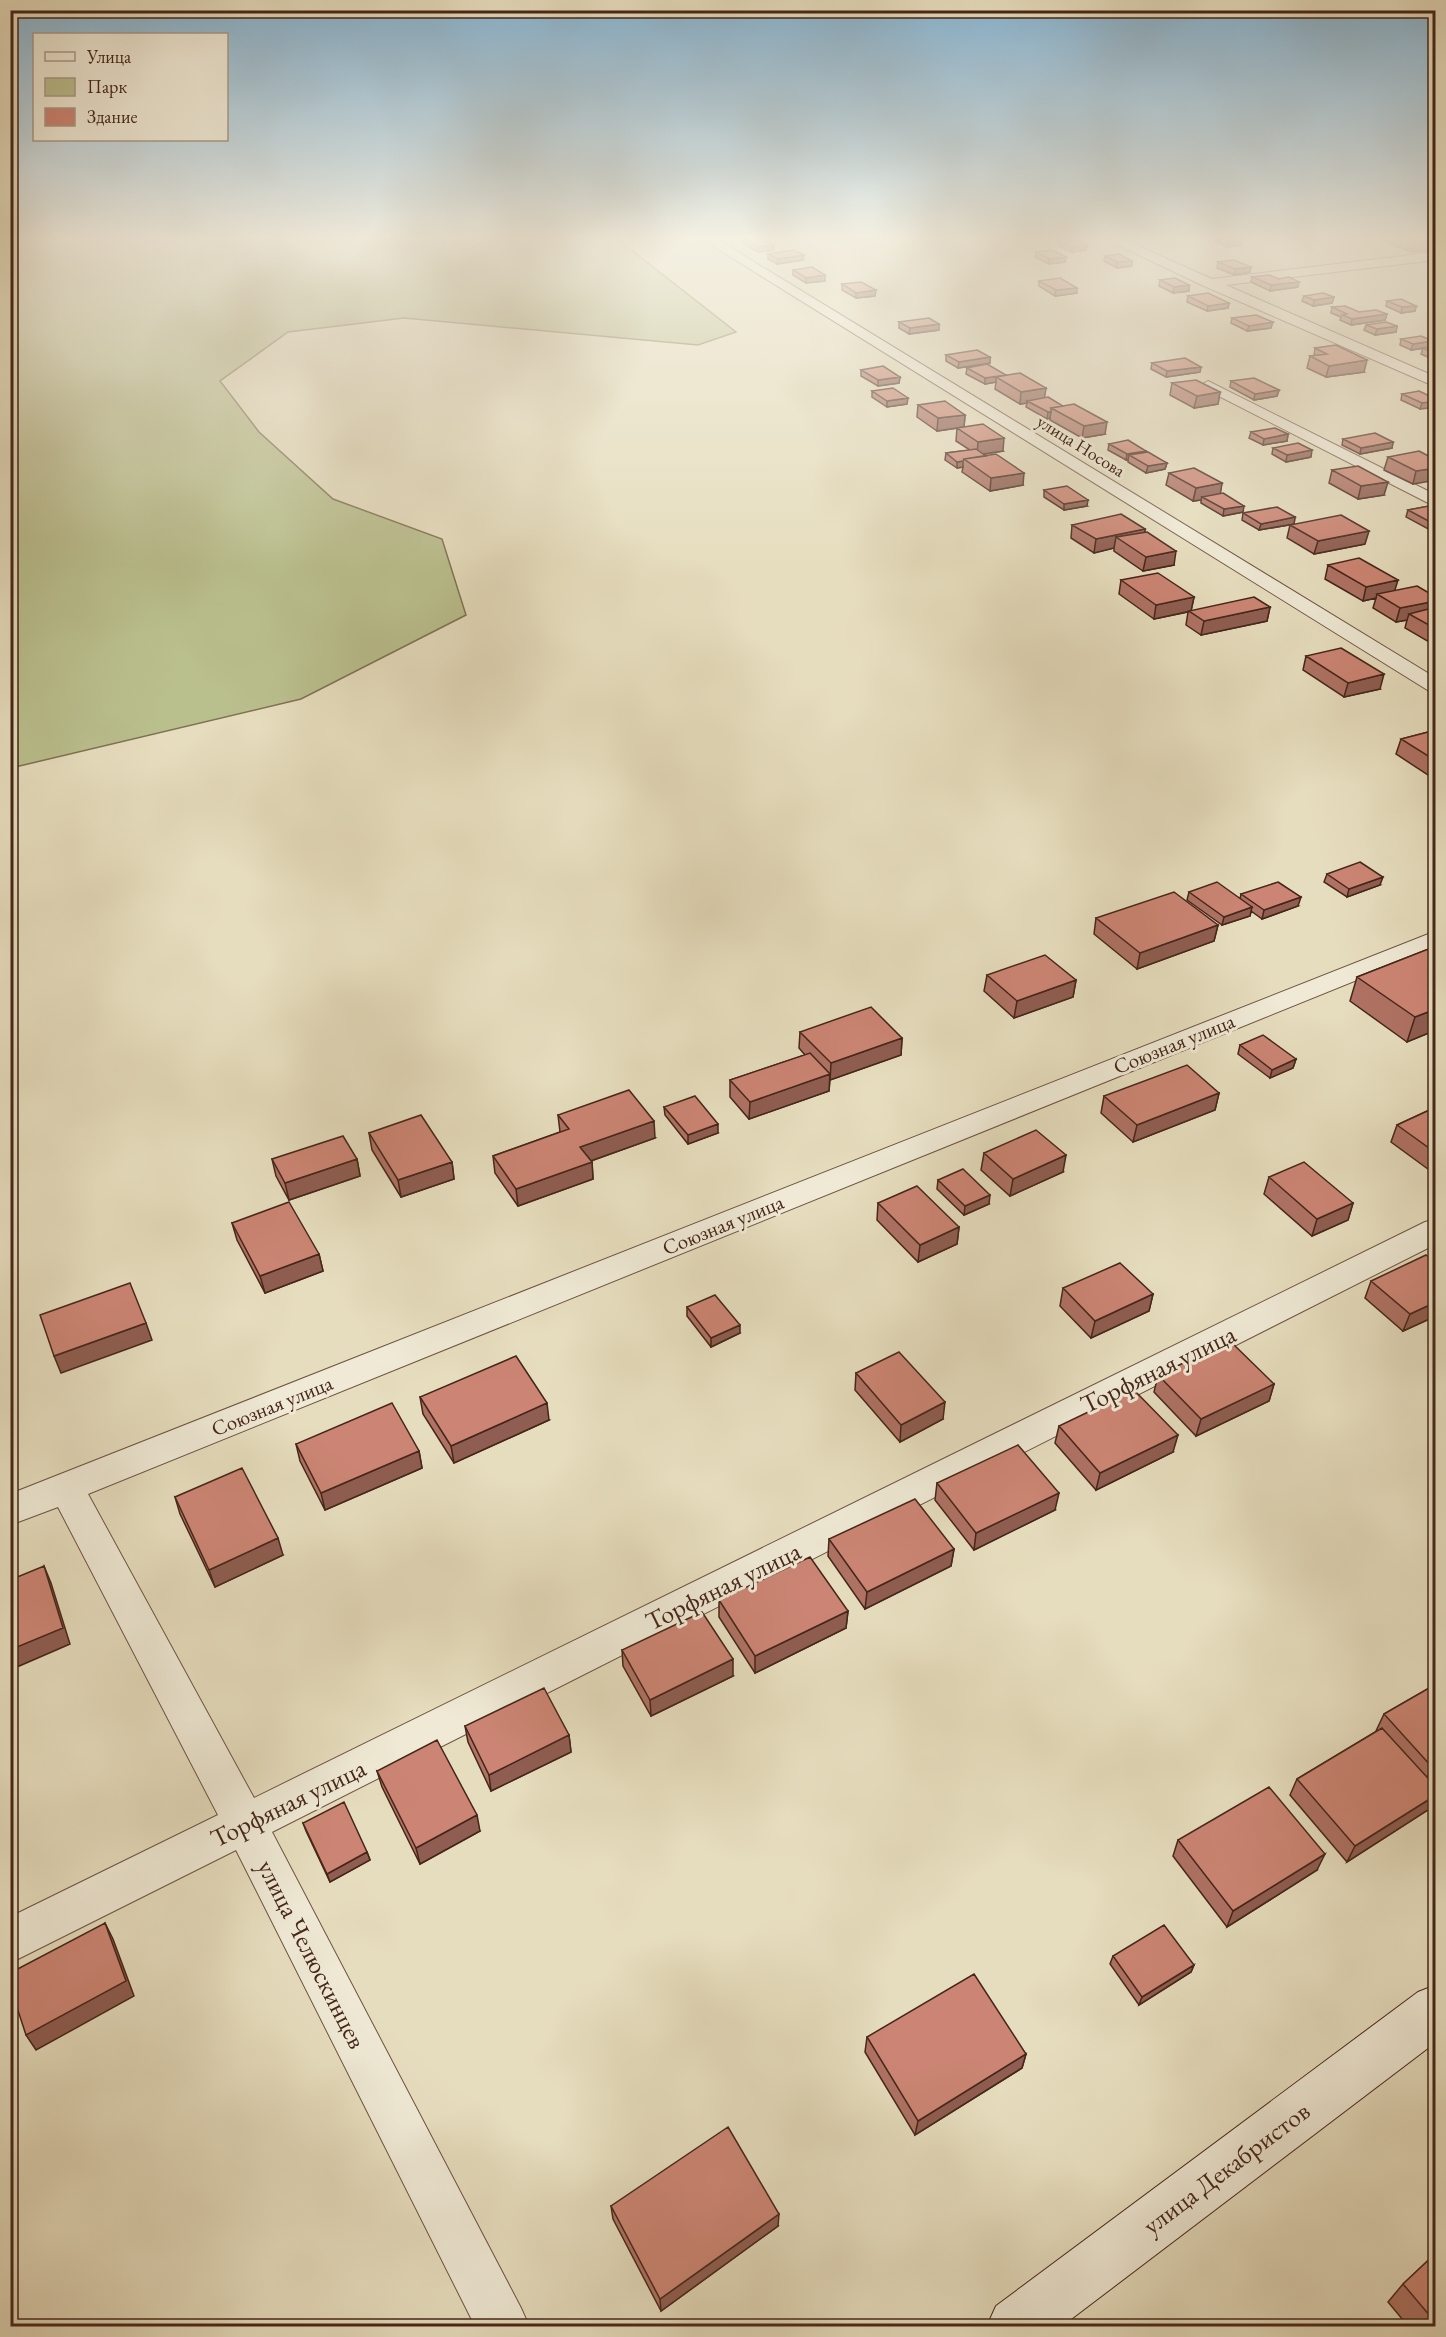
<svg xmlns="http://www.w3.org/2000/svg" width="1446" height="2337" font-family="'EB Garamond',serif">
	<style>
		.green { fill: #babf8e; stroke: #807254; stroke-width: 1.5 }
		.lines { fill: none; stroke-linecap: round; stroke-linejoin: round }
		.street-casing { stroke: #6d5442; stroke-width: 2 }
		.secondary-casing { stroke: #452619; stroke-width: 2 }
		.street { fill: #efe9d5; fill-rule: evenodd }
		.secondary { fill: #efe9d5; fill-rule: evenodd }
		.wall { fill: #af7264; stroke: #452619; stroke-width: 1.5 }
		.shaded-wall { fill: #8f5d51; stroke: #452619; stroke-width: 1.5 }
		.building { fill: #cc8574; stroke: #452619; stroke-width: 1.5 }
		.labels { text-anchor: middle; stroke-width: 6; stroke-linejoin: round; paint-order: stroke }
		.far-street-label { font-size: 18px; fill: #452619; stroke: #efe9d5 }
		.street-label { font-size: 21px; fill: #452619; stroke: #efe9d5 }
		.near-street-label { font-size: 26px; fill: #452619; stroke: #efe9d5 }
	</style>
	<rect width="100%" height="100%" fill="#e6ddbe"/>
	<filter id="stains"><feTurbulence type="fractalNoise" baseFrequency=".00333" numOctaves="4"/><feColorMatrix values="0 0 0 0 .2 0 0 0 0 .09 0 0 0 0 .02 0 0 0 .5 -.17"/></filter>
	<radialGradient id="worn" r=".72"><stop offset=".6" stop-color="#630" stop-opacity="0"/><stop offset="1" stop-color="#630" stop-opacity=".3"/></radialGradient>
	<path class="green" d="M11 238H616L736 332 698 345 404 318 288 332 220 381 259 432 333 499 442 539 466 615 301 699 11 768Z"/>
	<g class="lines">
		<defs>
			<path id="street" d="M700 238H715L1436 678V693L1429 691Z
				M1103 238H1120L1212 279 1436 252V260L1226 285 1436 377V387L1204 286Z
				M1208 381 1436 495V507L1203 388 1201 385Z
				M1436 931V948L88 1494 254 1798 1425 1222 1436 1219V1244L272 1832 521 2308 529 2326H475L236 1850 10 1963V1917L218 1815 58 1507 10 1525V1494Z"/>
			<path id="secondary" d="M1436 1985V2042L1062 2326H987L996 2306 1418 1992Z"/>
		</defs>
		<use href="#street" class="street-casing"/>
		<use href="#secondary" class="secondary-casing"/>
		<use href="#street" class="street"/>
		<use href="#secondary" class="secondary"/>
	</g>
	<path class="wall" d="M743 238 774 250 758 252 743 243Z
		M1213 238H1240L1243 240 1242 245 1227 247 1213 240Z
		M1376 238H1431L1432 250 1412 252Z
		M1059 241 1087 245 1086 250 1071 252 1058 246Z
		M1036 252 1065 262 1049 264 1035 257Z
		M768 254 803 260 777 264 768 259Z
		M1105 256 1132 266 1117 268 1104 261Z
		M1218 262 1250 272 1234 275 1217 268Z
		M793 270 825 281 806 283 793 275Z
		M1252 277 1298 287 1270 291 1251 282Z
		M1160 280 1189 285V291L1173 293 1159 286Z
		M1039 281 1077 293 1055 296 1039 286Z
		M842 284 875 296 856 298 842 290Z
		M1188 296 1229 303 1228 308 1207 311 1187 302Z
		M1304 296 1334 297 1332 303 1313 306 1302 301Z
		M1387 301 1416 306 1415 311 1401 313 1386 306Z
		M1332 307 1359 312 1387 314 1385 320 1351 325 1340 320 1341 317 1331 313Z
		M1232 318 1271 328 1247 331 1231 323Z
		M899 322 939 330 909 334 899 328Z
		M1366 325 1397 326 1396 332 1375 335 1364 330Z
		M1401 339 1432 347 1411 350 1400 345Z
		M1436 346 1430 358 1421 354 1423 348Z
		M1315 348 1364 372 1326 377 1307 368 1310 356H1314Z
		M946 355 990 357V363L958 368 946 361Z
		M1152 363 1200 372 1166 377 1151 369Z
		M967 368 1006 375 1046 388 1044 398 1105 434 1082 438 1050 420V418L1047 419 1026 407 1027 403 1020 404 995 389 996 382 985 384 966 374Z
		M861 370 900 377 899 383 878 386 861 376Z
		M1231 381 1279 390 1277 396 1254 400 1230 387Z
		M1172 383 1220 392 1218 404 1194 408 1170 395Z
		M872 391 907 404 887 407 872 397Z
		M1402 394 1436 399 1420 409 1401 400Z
		M918 405 965 415 964 427 937 431 917 417Z
		M957 428 1003 451 984 454 1023 485 990 491 962 472 963 467 957 468 945 460 946 453 970 450 956 441Z
		M1251 432 1288 434 1287 441 1263 445 1249 438Z
		M1343 439 1393 442 1392 448 1360 454 1342 445Z
		M1109 444 1146 451 1145 453 1167 463 1165 469 1146 473 1128 462V460H1126L1108 450Z
		M1273 448 1311 457 1286 462 1272 454Z
		M1388 457 1436 460 1413 484 1384 470Z
		M1332 470 1384 495 1358 499 1329 483Z
		M1169 473 1222 483 1220 493 1243 512 1223 516 1201 503V500L1193 501 1166 485Z
		M1044 490 1087 506 1064 510 1044 497Z
		M1429 506 1436 530 1432 531 1406 517 1408 510Z
		M1243 513 1295 517 1294 524 1259 530 1242 520Z
		M1072 525 1145 529V532L1174 565 1143 571 1114 551V548L1094 553 1071 538Z
		M1290 525 1365 544 1314 554 1287 538Z
		M1328 565 1395 591 1436 597V646L1405 628 1407 620 1396 622 1373 608 1376 598 1363 601 1325 579Z
		M1121 580 1194 597 1191 611 1270 607 1267 621 1201 635 1186 625 1188 612 1154 619 1119 594Z
		M1306 656 1380 689 1344 697 1303 670Z
		M1436 730V776L1431 777 1396 754 1401 739Z
		M1327 874 1380 885 1347 897 1324 882Z
		M1189 892 1240 899 1241 894 1298 906 1262 919 1251 911 1250 916 1222 925 1187 900Z
		M1096 918 1218 925 1214 941 1137 969 1094 934Z
		M1436 946V1030L1407 1042 1350 1001 1357 977Z
		M987 975 1076 980 1073 997 1014 1018 984 991Z
		M800 1032 902 1038 901 1055 830 1080 829 1091 749 1119 730 1097V1080L805 1055 799 1048Z
		M1240 1045 1296 1059 1293 1068 1270 1078 1238 1054Z
		M1219 1093 1215 1110 1133 1142 1101 1113 1104 1096Z
		M664 1107 718 1133 688 1144 665 1115Z
		M1436 1107V1171L1432 1172 1391 1142 1397 1125Z
		M558 1115 655 1138 591 1161 592 1162 593 1179 518 1206 495 1173 493 1156 560 1132Z
		M369 1133 452 1162 454 1179 401 1197 372 1150Z
		M984 1153 1063 1172 1010 1196 981 1170Z
		M272 1159H357L360 1176 289 1200 276 1176Z
		M1269 1177 1353 1203 1348 1220 1312 1236 1264 1194Z
		M938 1180 989 1204 964 1215 937 1189Z
		M878 1203 959 1227 957 1244 918 1262 877 1220Z
		M232 1223 319 1254 323 1271 265 1293 237 1240Z
		M1436 1263V1316L1403 1331 1365 1298 1371 1281Z
		M1063 1288 1153 1294 1149 1311 1091 1338 1060 1306Z
		M687 1307 740 1333 711 1347 687 1316Z
		M856 1373 943 1419 900 1442 855 1390Z
		M1158 1375 1274 1384 1269 1401 1196 1436 1154 1392Z
		M420 1397 549 1420 454 1463 423 1414Z
		M1059 1426 1173 1452 1096 1490 1055 1443Z
		M296 1444 419 1451 422 1468 325 1510 300 1461Z
		M937 1483 1055 1510 974 1550 935 1500Z
		M175 1497 283 1555 215 1587 180 1514Z
		M829 1539 954 1549 951 1566 865 1609 828 1556Z
		M719 1600 848 1611 846 1628 755 1673 719 1617Z
		M622 1650 733 1676 651 1716 623 1666Z
		M1436 1684V1776L1429 1780 1436 1787V1800L1431 1808 1347 1862 1290 1795 1297 1779 1377 1731H1376L1384 1714Z
		M465 1726 569 1735 571 1752 491 1791 468 1742Z
		M377 1771 480 1831 420 1864 382 1787Z
		M303 1823 367 1852 370 1860 330 1882 306 1831Z
		M1178 1840 1317 1870 1227 1927 1173 1856Z
		M1113 1956 1194 1965 1191 1972 1139 2005 1110 1964Z
		M867 2037 1026 2054 1022 2068 915 2135 865 2052Z
		M611 2206 778 2226 661 2311 613 2219Z
		M1436 2253V2326H1408L1388 2302 1403 2284Z"/>
	<path class="shaded-wall" d="M1243 240 1242 245 1227 247 1228 242Z
		M1435 240 1432 250 1412 252 1414 242Z
		M774 245V250L758 252V247Z
		M1087 245 1086 250 1071 252 1072 247Z
		M804 255 803 260 777 264 778 259Z
		M1066 257 1065 262 1049 264V259Z
		M1132 261V266L1117 268V262Z
		M1251 267 1250 272 1234 275 1235 269Z
		M825 275V281L806 283V278Z
		M1299 282 1298 287 1270 291 1271 285Z
		M1189 285V291L1173 293 1174 287Z
		M1077 288V293L1055 296 1056 290Z
		M876 290 875 296 856 298V293Z
		M1334 297 1332 303 1313 306 1314 300Z
		M1229 303 1228 308 1207 311 1208 306Z
		M1416 306 1415 311 1401 313 1402 307Z
		M1387 314 1385 320 1351 325 1352 319Z
		M1273 322 1271 328 1247 331 1249 326Z
		M939 324V330L909 334 910 328Z
		M1397 326 1396 332 1375 335 1377 329Z
		M1433 341 1432 347 1411 350 1413 344Z
		M1431 352H1436V358H1430Z
		M990 357V363L958 368 959 362Z
		M1367 360 1364 372 1326 377 1329 366Z
		M1201 367 1200 372 1166 377 1167 371Z
		M1006 375 996 377V382L985 384V378Z
		M900 377 899 383 878 386V380Z
		M1046 388 1044 400 1027 401V403L1020 404 1021 392Z
		M1279 390 1277 396 1254 400 1255 394Z
		M1220 392 1218 404 1194 408 1197 396Z
		M908 398 907 404 887 407V401Z
		M1436 401V407L1420 409 1422 403Z
		M1048 412H1051L1050 418 1047 419Z
		M965 415 964 427 937 431 938 418Z
		M1107 422 1105 434 1082 438 1084 426Z
		M1288 434 1287 441 1263 445 1264 439Z
		M1004 438 1003 451 977 455 978 442Z
		M1393 442 1392 448 1360 454 1361 448Z
		M1312 450 1311 457 1286 462 1287 455Z
		M1146 451 1145 457 1129 455 1128 460H1126L1127 454Z
		M963 461V467L957 468V462Z
		M1167 463 1165 469 1146 473 1148 466Z
		M1436 468V480L1413 484 1416 471Z
		M1024 473 1023 485 990 491 991 478Z
		M1388 482 1384 495 1358 499 1361 486Z
		M1222 483 1220 496 1202 497 1201 500 1193 501 1196 488Z
		M1088 500 1087 506 1064 510V504Z
		M1244 506 1243 512 1223 516 1224 509Z
		M1295 517 1294 524 1259 530 1261 524Z
		M1434 524H1436V530L1432 531Z
		M1145 529 1143 542 1116 537 1114 548 1094 553 1096 539Z
		M1369 531 1365 544 1314 554 1318 541Z
		M1176 551 1174 565 1143 571 1146 557Z
		M1398 580 1394 593 1377 594 1376 598 1363 601 1366 587Z
		M1194 597 1191 611 1154 619 1156 605Z
		M1436 601V614H1409L1407 620 1396 622 1400 608Z
		M1270 607 1267 621 1201 635 1204 621Z
		M1384 674 1380 689 1344 697 1348 683Z
		M1436 763V776L1431 777Z
		M1383 877 1380 885 1347 897 1349 889Z
		M1301 897 1298 906 1262 919 1264 910Z
		M1252 907 1250 916 1222 925 1224 917Z
		M1218 925 1214 941 1137 969 1140 953Z
		M1076 980 1073 997 1014 1018 1017 1001Z
		M1436 1009V1030L1407 1042 1415 1017Z
		M902 1038 901 1055 830 1080 831 1063Z
		M1296 1059 1293 1068 1270 1078 1272 1070Z
		M830 1074 829 1091 749 1119 750 1102Z
		M1219 1093 1215 1110 1133 1142 1137 1125Z
		M654 1121 655 1138 582 1164 580 1147Z
		M718 1124V1133L688 1144V1135Z
		M1066 1155 1063 1172 1010 1196 1013 1179Z
		M357 1159 360 1176 289 1200 285 1183Z
		M452 1162 454 1179 401 1197 398 1180Z
		M592 1162 593 1179 518 1206 516 1189Z
		M1436 1163V1171L1432 1172Z
		M990 1195 989 1204 964 1215 965 1206Z
		M1353 1203 1348 1220 1312 1236 1317 1219Z
		M959 1227 957 1244 918 1262 920 1245Z
		M319 1254 323 1271 265 1293 260 1276Z
		M1153 1294 1149 1311 1091 1338 1095 1321Z
		M1436 1302V1316L1403 1331 1410 1314Z
		M146 1323 152 1340 61 1373 54 1356Z
		M740 1325V1333L711 1347V1338Z
		M1274 1384 1269 1401 1196 1436 1201 1419Z
		M945 1402 943 1419 900 1442 901 1425Z
		M547 1403 549 1420 454 1463 451 1446Z
		M1178 1435 1173 1452 1096 1490 1100 1473Z
		M419 1451 422 1468 325 1510 321 1493Z
		M1059 1493 1055 1510 974 1550 976 1533Z
		M278 1538 283 1555 215 1587 209 1570Z
		M954 1549 951 1566 865 1609 867 1592Z
		M44 1566 51 1583 70 1644 10 1670V1650Z
		M848 1611 846 1628 755 1673V1656Z
		M733 1659V1676L651 1716 650 1700Z
		M569 1735 571 1752 491 1791 489 1775Z
		M1436 1765V1776L1424 1783 1432 1767Z
		M1436 1795V1800L1431 1808 1347 1862 1355 1846Z
		M477 1815 480 1831 420 1864 416 1848Z
		M367 1852 370 1860 330 1882 327 1874Z
		M1325 1854 1317 1870 1227 1927 1233 1911Z
		M105 1923 113 1939 134 1996 36 2050 26 2035Z
		M1194 1965 1191 1972 1139 2005 1142 1997Z
		M10 2047 16 2064 10 2067Z
		M1026 2054 1022 2068 915 2135 918 2121Z
		M779 2214 778 2226 661 2311 660 2299Z"/>
	<path class="building" d="M744 238H762L774 245 758 247Z
		M1221 238H1240L1243 240 1228 242Z
		M1405 238H1431L1435 240 1414 242Z
		M1074 239 1087 245 1072 247 1059 241Z
		M794 250 804 255 778 259 768 254Z
		M1052 250 1066 257 1049 259 1036 252Z
		M1119 254 1132 261 1117 262 1105 256Z
		M1234 260 1251 267 1235 269 1218 262Z
		M812 267 825 275 806 278 793 270Z
		M1269 275 1279 279 1289 277 1299 282 1271 285 1252 277Z
		M1060 278 1077 288 1056 290 1039 281Z
		M1175 278 1189 285 1174 287 1160 280Z
		M861 282 876 290 856 293 842 284Z
		M1208 293 1229 303 1208 306 1188 296Z
		M1323 293 1334 297 1314 300 1304 296Z
		M1401 299 1416 306 1402 307 1387 301Z
		M1345 306 1359 312 1376 310 1387 314 1352 319 1342 315 1347 314 1332 307Z
		M1256 315 1273 322 1249 326 1232 318Z
		M929 318 939 324 910 328 899 322Z
		M1386 322 1397 326 1377 329 1366 325Z
		M1421 336 1433 341 1413 344 1401 339Z
		M1336 345 1367 360 1329 366 1310 356 1327 354 1315 348Z
		M1436 346V352H1431L1423 348Z
		M977 350 990 357 959 362 946 355Z
		M1185 358 1201 367 1167 371 1152 363Z
		M987 364 1006 375 985 378 967 368Z
		M883 366 900 377 878 380 861 370Z
		M1020 373 1046 388 1021 392 996 377Z
		M1254 378 1279 390 1255 394 1231 381Z
		M1196 380 1220 392 1197 396 1172 383Z
		M893 388 908 398 887 401 872 391Z
		M1419 391 1436 399V401L1422 403 1402 394Z
		M1048 397 1063 406 1051 408V412H1048L1027 401Z
		M945 401 965 415 938 418 918 405Z
		M1074 404 1107 422 1084 426 1051 408Z
		M983 424 1004 438 978 442 957 428Z
		M1275 428 1288 434 1264 439 1251 432Z
		M1375 433 1393 442 1361 448 1343 439Z
		M1128 440 1146 451 1127 454 1109 444Z
		M1298 443 1312 450 1287 455 1273 448Z
		M976 449 986 456 964 459 963 461 957 462 946 453Z
		M1419 451 1436 460V468L1416 471 1388 457Z
		M1148 452 1167 463 1148 466 1129 455Z
		M996 454 1024 473 991 478 964 459Z
		M1358 466 1388 482 1361 486 1332 470Z
		M1194 468 1222 483 1196 488 1169 473Z
		M1067 486 1088 500 1064 504 1044 490Z
		M1223 493 1244 506 1224 509 1202 497Z
		M1429 506 1436 509V524H1434L1408 510Z
		M1277 507 1295 517 1261 524 1243 513Z
		M1121 514 1145 529 1096 539 1072 525Z
		M1341 515 1369 531 1318 541 1290 525Z
		M1147 532 1176 551 1146 557 1116 537Z
		M1359 558 1398 580 1366 587 1328 565Z
		M1158 573 1194 597 1156 605 1121 580Z
		M1417 586 1436 597V601L1400 608 1377 594Z
		M1254 597 1270 607 1204 621 1189 611Z
		M1436 607V629L1409 614Z
		M1341 648 1384 674 1348 683 1306 656Z
		M1436 730V761L1401 739Z
		M1360 862 1383 877 1349 889 1327 874Z
		M1217 882 1252 907 1224 917 1189 892Z
		M1278 882 1301 897 1264 910 1241 894Z
		M1174 892 1218 925 1140 953 1096 918Z
		M1436 946V1009L1415 1017 1357 977Z
		M1045 955 1076 980 1017 1001 987 975Z
		M871 1007 902 1038 831 1063 800 1032Z
		M1263 1035 1296 1059 1272 1070 1240 1045Z
		M810 1053 830 1074 750 1102 730 1080Z
		M1187 1065 1219 1093 1137 1125 1104 1096Z
		M629 1090 654 1121 580 1147 592 1162 516 1189 493 1156 569 1129 558 1115Z
		M695 1096 718 1124 688 1135 664 1107Z
		M1436 1107V1153L1397 1125Z
		M421 1115 452 1162 398 1180 369 1133Z
		M1036 1130 1066 1155 1013 1179 984 1153Z
		M343 1136 357 1159 285 1183 272 1159Z
		M1304 1162 1353 1203 1317 1219 1269 1177Z
		M963 1169 990 1195 965 1206 938 1180Z
		M917 1186 959 1227 920 1245 878 1203Z
		M289 1202 319 1254 260 1276 232 1223Z
		M1426 1255 1436 1263V1302L1410 1314 1371 1281Z
		M1120 1263 1153 1294 1095 1321 1063 1288Z
		M130 1283 146 1323 54 1356 40 1315Z
		M715 1295 740 1325 711 1338 687 1307Z
		M1230 1341 1274 1384 1201 1419 1158 1375Z
		M899 1352 945 1402 901 1425 856 1373Z
		M516 1356 547 1403 451 1446 420 1397Z
		M1134 1390 1178 1435 1100 1473 1059 1426Z
		M392 1403 419 1451 321 1493 296 1444Z
		M1018 1445 1059 1493 976 1533 937 1483Z
		M242 1468 278 1538 209 1570 175 1497Z
		M915 1499 954 1549 867 1592 829 1539Z
		M810 1557 848 1611 755 1656 719 1600Z
		M44 1566 63 1628 10 1650V1580Z
		M702 1612 733 1659 650 1700 622 1650Z
		M1436 1684V1765L1432 1767 1384 1714Z
		M544 1688 569 1735 489 1775 465 1726Z
		M1382 1728 1436 1787V1795L1355 1846 1297 1779Z
		M437 1740 477 1815 416 1848 377 1771Z
		M1269 1787 1325 1854 1233 1911 1178 1840Z
		M344 1802 367 1852 327 1874 303 1823Z
		M105 1923 126 1981 26 2035 10 1986V1973Z
		M1164 1925 1194 1965 1142 1997 1113 1956Z
		M974 1974 1026 2054 918 2121 867 2037Z
		M728 2127 779 2214 660 2299 611 2206Z
		M1436 2253V2323L1403 2284Z"/>
	<linearGradient id="sky" x2="0" y2="1"><stop stop-color="#88b6d5"/><stop offset="0.42" stop-color="#f4f0e2"/><stop offset="1" stop-color="#f4f0e2" stop-opacity="0"/></linearGradient>
	<rect width="1446" height="566" fill="url(#sky)"/>
	<g class="labels">
		<g class="far-street-label">
			<text transform="translate(1081 446) rotate(32)" y="6">улица Носова</text>
		</g>
		<g class="street-label">
			<text transform="translate(1174 1044) rotate(-22)" y="7">Союзная улица</text>
			<text transform="translate(723 1225) rotate(-22)" y="7">Союзная улица</text>
			<text transform="translate(272 1406) rotate(-22)" y="7">Союзная улица</text>
		</g>
		<g class="near-street-label">
			<text transform="translate(1158 1369) rotate(-26)" y="9">Торфяная улица</text>
			<text transform="translate(723 1586) rotate(-26)" y="9">Торфяная улица</text>
			<text transform="translate(288 1803) rotate(-26)" y="9">Торфяная улица</text>
			<text transform="translate(312 1954) rotate(63)" y="9">улица Челюскинцев</text>
			<text transform="translate(1226 2168) rotate(-37)" y="9">улица Декабристов</text>
		</g>
	</g>
	<rect width="1446" height="2337" fill="none" stroke="#e6ddbe" stroke-width="36"/>
	<rect x="12" y="12" width="1422" height="2313" fill="none" stroke="#452619" stroke-width="3"/>
	<rect x="18" y="18" width="1410" height="2301" fill="none" stroke="#452619" stroke-width="1.5"/>
	<rect x="33" y="33" width="195" height="108" fill="#efe9d5" stroke="#ab9b8a" stroke-width="1.5"/>
	<rect x="45" y="52" width="30" height="9" fill="#efe9d5" stroke="#ab9b8a" stroke-width="1.5"/>
	<text x="87" y="63" font-size="18" fill="#452619">Улица</text>
	<rect x="45" y="78" width="30" height="18" fill="#babf8e" stroke="#ab9b8a" stroke-width="1.5"/>
	<text x="87" y="93" font-size="18" fill="#452619">Парк</text>
	<rect x="45" y="108" width="30" height="18" fill="#cc8574" stroke="#ab9b8a" stroke-width="1.5"/>
	<text x="87" y="123" font-size="18" fill="#452619">Здание</text>
	<rect width="100%" height="100%" filter="url(#stains)"/>
	<rect width="100%" height="100%" fill="url(#worn)"/>
</svg>
